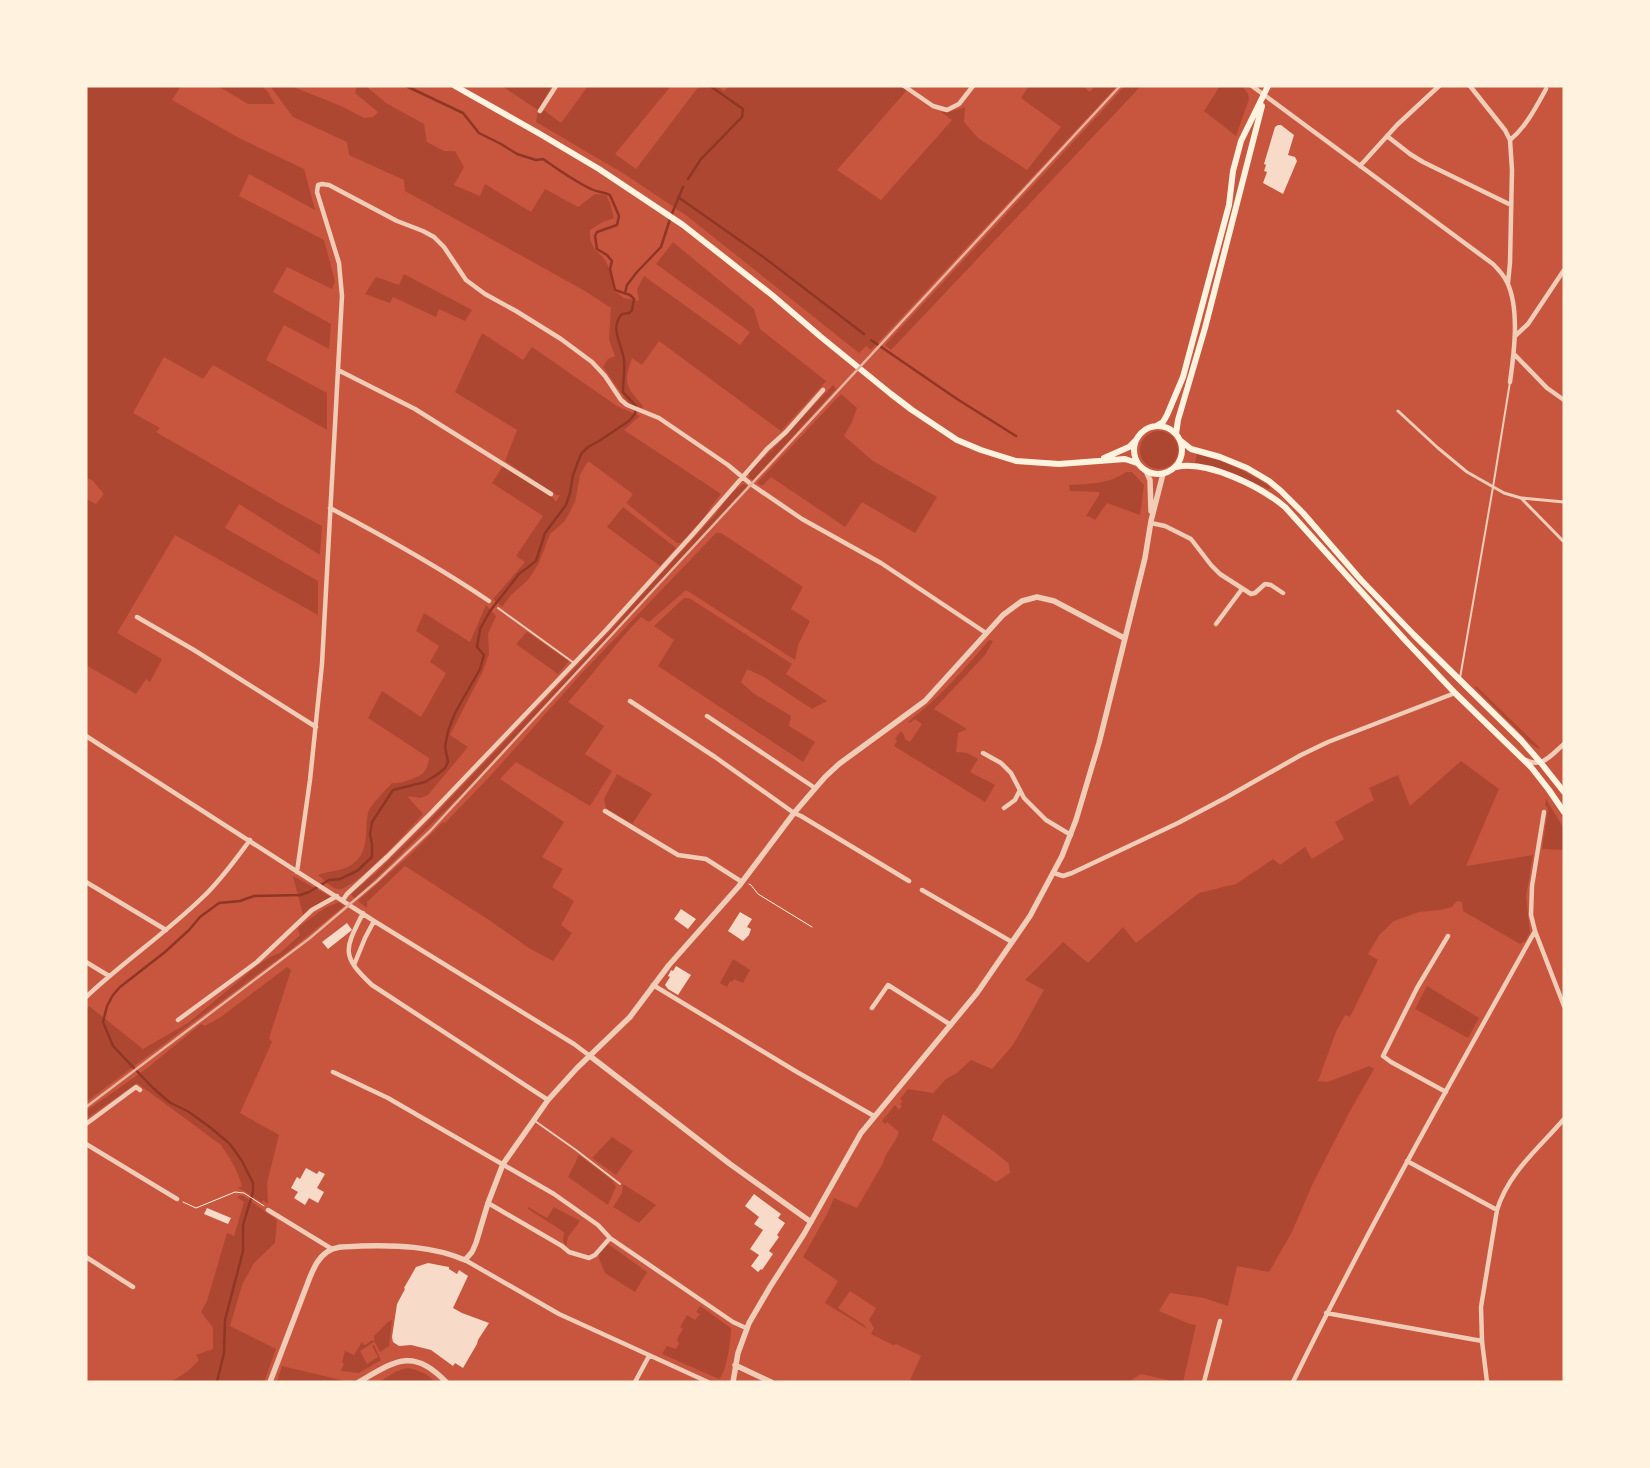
<svg xmlns="http://www.w3.org/2000/svg" width="1650" height="1468" font-family="Mulish,sans-serif">
	<style>
		.green { fill: #ae4732; fill-rule: evenodd }
		.lines { fill: none; stroke-linecap: round; stroke-linejoin: round }
		.stream { stroke: #8f3625; stroke-width: 2.5 }
		.building { fill: #f7dbc8 }
		.path { stroke: #fff3e0; stroke-width: 1 }
		.service { stroke: #f1ccb7; stroke-width: 2 }
		.pedestrian { stroke: #f1ccb7; stroke-width: 3 }
		.minor { stroke: #f1ccb7; stroke-width: 4.5 }
		.tertiary { stroke: #f1ccb7; stroke-width: 5.5 }
		.secondary { stroke: #fff3e0; stroke-width: 6 }
		.rail { stroke: #e9b49f; stroke-width: 2.5 }
	</style>
	<rect width="100%" height="100%" fill="#c8553d"/>
	<path class="green" d="M86 86H181L172 100 239 138 304 169 315 210 249 174 239 196 324 240 335 281 332 289 287 267 273 292 331 324 329 349 284 325 266 360 327 393V430L213 365 203 379 164 357 133 413 160 428 156 432 279 503 322 526 320 555 239 504 225 528 318 581V615L175 535 117 633 162 659 150 682 146 679 136 694 86 665V499L96 504 104 494 93 481 86 477Z
		M218 86H262L268 92 275 104H248Z
		M270 86H291L341 106 364 118 373 117 378 112 355 93 357 86H366L386 103 424 124 427 142 444 151H455L464 167 454 185 480 196 485 184 531 212 545 189 578 207 595 194 606 195 610 203 614 218 603 222 590 230C589 250 600 250 607 264 611 271 612 283 614 291L624 298 639 301 637 289 644 276 740 345 750 332 656 264 673 242 754 309 760 329 826 381 781 431 659 341 642 365 632 358C623 384 626 386 643 406L642 409 629 404 603 367 608 359 615 356 609 340 611 308 585 291 405 191 404 180 349 155 347 142 293 117Z
		M502 86H552L538 110 545 111 561 123 588 86H671L615 154 636 169 699 86H717L724 91 729 86H899L907 90 837 170 881 200 952 120 941 112H949L965 107 964 122 978 138 1027 170 1061 127 1021 98 1029 86H1083L1090 92 1095 86H1117L871 350 866 346 859 353 687 216 626 175 536 122 538 110Z
		M1125 86H1141L891 350 885 345Z
		M1220 86H1242L1248 94 1249 99 1236 136 1204 111Z
		M404 274 472 310 465 321 439 309 436 317 393 297 390 303 365 294 376 277 399 285Z
		M482 333 523 360 532 347 617 406 640 416 624 430 721 494 710 508 704 518 681 543H677L626 503 633 494 588 461 580 475 575 502 565 521 550 534 539 563 528 580 511 595 502 607 493 599 525 562 516 556 543 516 492 483 503 466 552 497 556 502 560 495H556L505 461 517 430 455 392Z
		M833 385 836 389 753 480 749 478V472L772 450Z
		M841 394 857 408 852 422 844 436 873 461 937 497 915 533 862 502 845 527 771 477 762 486 757 483Z
		M1140 450a19 19 0 1 1 38 0a19 19 0 1 1-38 0Z
		M1197 454C1223 460 1246 471 1269 486L1270 489H1268L1230 472 1195 463Z
		M1126 472H1132L1144 485 1140 515 1107 503 1095 520 1090 517 1086 516 1099 495V492L1070 491 1069 485C1088 484 1110 484 1126 472Z
		M744 484 748 486 461 795 355 899 351 894 377 872 425 825 613 628C645 590 680 554 713 517 722 507 731 490 744 484Z
		M623 507 676 548 660 566 607 527Z
		M716 533H721L803 587 791 609 810 621 798 645 795 660 686 590 649 622 641 617C615 644 593 674 568 702L604 726 585 754 612 771 590 806 516 762 500 779 564 822 542 857 563 869 552 887 574 901 561 925 572 933 553 961 529 948 489 920 405 866 367 902V908L358 901 410 855 443 822 445 823 492 774 581 674Z
		M684 598H689L792 664 786 674 827 701 812 709 764 677 747 669 741 682 753 693 791 716 789 726 815 742 803 762 658 666 674 640 654 626Z
		M486 605 496 616 488 634 489 654 483 671 450 735 468 747 428 795 421 798 407 796 423 814C410 828 353 893 337 889 330 887 323 879 318 875 330 870 343 872 354 863 370 850 364 830 368 813 370 805 386 790 392 783 402 783 403 782 412 779 424 774 427 772 429 758L368 718 382 691 421 717 446 673 430 662 439 646 416 631 424 613 470 642Z
		M527 632 569 661 558 674 516 644Z
		M989 640 993 641 985 655 934 709 967 729 958 733 956 752 967 753 978 759 970 772 995 785 985 802 894 746 897 741 895 739 901 731 904 735 905 739 910 742 922 724 915 719 910 723 908 722C939 698 964 670 989 640Z
		M1476 686 1541 749 1537 748 1530 743 1475 688Z
		M1461 761 1499 789 1466 866 1533 855 1526 897 1530 932 1525 941 1520 944 1463 911 1462 902 1457 901 1452 907 1440 910 1419 912 1394 921 1380 934 1368 954 1378 960 1350 1017 1345 1015 1336 1032 1318 1081 1328 1082 1369 1066 1374 1069 1350 1111 1313 1183 1292 1232 1269 1272 1237 1266 1228 1306 1204 1298 1170 1293 1159 1311 1190 1324 1196 1325 1183 1382H1168V1380L1141 1374 1128 1382H915L910 1380 921 1356 896 1344 893 1345 871 1334 874 1328 869 1320 876 1308 850 1291 838 1308 864 1325 867 1329 825 1303 838 1281 803 1257 827 1214 834 1198 857 1208 883 1163C886 1151 895 1144 899 1132L887 1122 885 1124 882 1121 895 1105 899 1110 902 1106 900 1104 903 1101 900 1099 908 1089 933 1093 946 1079 957 1073 971 1060 992 1069 1013 1045 1044 990 1025 980 1063 942 1088 963 1123 927 1136 943 1199 893 1236 884 1273 859 1280 865 1305 847 1312 859 1344 839 1335 822 1374 800 1369 788 1398 775 1410 806ZM943 1114 997 1154 1009 1164 1010 1173 996 1182 932 1140Z
		M617 774 652 794 632 824 606 808 604 799Z
		M1546 799 1564 829V850L1542 849 1548 809 1545 805Z
		M293 876 331 897 310 908 303 915Z
		M339 902 344 906 290 950 86 1102V1010L89 1006 143 1049 188 1023 257 966 270 957 280 953 300 935 298 929 300 926 325 908Z
		M733 959 750 970 743 983 734 979 732 982 730 981 727 987 720 983Z
		M287 967 291 970 269 1038 272 1042 240 1113 279 1135 267 1183 268 1204 263 1200 262 1203 246 1192 238 1188 242 1186C238 1171 230 1158 221 1145L137 1083 86 1119V1111L146 1069 201 1024 205 1026 221 1017Z
		M1427 986 1479 1018 1468 1038 1415 1009Z
		M612 1137 633 1151 616 1175 592 1158Z
		M579 1155 613 1181 616 1187 608 1205 568 1177Z
		M623 1184 656 1205 639 1223 613 1207 622 1193Z
		M242 1195 277 1220 275 1243 254 1263 242 1285 230 1326 276 1349 264 1382H171L188 1371 199 1360 196 1355 213 1349V1328L201 1312 207 1301 227 1233 234 1236 244 1202 237 1197Z
		M528 1207 547 1218 554 1207 580 1221 568 1237 566 1246 563 1241 564 1232 528 1209Z
		M608 1244 647 1272 635 1292 605 1273 599 1259V1254L606 1245Z
		M700 1306 731 1328C731 1340 727 1371 719 1379L662 1354 667 1346 676 1349 679 1344 677 1339 683 1329 680 1327 687 1315 695 1320 700 1314 696 1312Z
		M392 1320 389 1346 380 1352 374 1341V1336L387 1323Z
		M372 1340 374 1342 360 1351 367 1364 378 1357 372 1346 374 1345 381 1360 359 1373 341 1371 344 1364 342 1362 345 1351 354 1355 362 1342 364 1345 367 1344Z
		M282 1366 345 1381 277 1382Z
		M408 1368C420 1371 427 1373 435 1382H379L397 1371Z"/>
	<g class="lines">
		<path class="stream" d="M688 179 701 159 742 117 743 109 710 86
			M678 197 762 256 864 334
			M625 293 627 285 637 272 661 247 671 216 683 187
			M871 340 957 399 1016 436
			M217 1382 224 1353 225 1320 243 1251V1225L253 1192V1183L242 1161 230 1144 211 1128 189 1112 169 1102 153 1088 113 1046 103 1022 107 1006 113 995 120 987 165 952 189 930 200 917 219 903 240 901 254 896 300 895 309 892 329 880 340 879 357 871 372 857V844L370 834 372 822 393 790 425 782 438 774 445 768 448 762 445 747 448 731 455 713 480 669 484 655 477 647 480 629 490 611 519 574 536 561 545 533 566 505 570 493 573 475 581 454 588 447 599 441 629 421 635 414 636 406 623 392C623 381 625 370 624 360 622 343 609 329 622 314L629 313 632 310 634 299 630 295 615 290 610 269 612 261 607 255 597 249 595 236 597 232 617 225 619 216 610 195C604 192 597 192 591 189 574 181 559 170 543 159L536 160 517 154 501 144 479 133 463 113 406 86"/>
	</g>
	<path class="building" d="M1278 125H1281L1294 135 1288 155 1295 157 1297 161 1283 194 1263 183 1267 172 1264 171 1266 165 1264 164 1275 127Z
		M681 909 696 919 688 929 674 919Z
		M740 912 752 919 747 927 751 929 749 935 743 941 728 931Z
		M347 923 352 930 328 949 322 942Z
		M676 966 691 975 678 995 668 989 665 985 670 977 668 976 671 970 673 971Z
		M306 1168 317 1174 319 1171 325 1174 317 1188 324 1192 318 1203 309 1198 305 1205 294 1198 298 1192 291 1188 297 1177 300 1179Z
		M754 1194 781 1214 778 1218 785 1223 777 1235 779 1237 769 1251 773 1254 762 1270 761 1269 758 1272 751 1266 759 1255 750 1249 763 1230 754 1224 759 1217 745 1206Z
		M207 1208 231 1218 228 1224 204 1214Z
		M428 1263 449 1267V1269L457 1274 459 1270 468 1276 453 1308 462 1313 489 1323 478 1340 477 1344 463 1368 455 1363 453 1366 431 1350 411 1345 399 1346 393 1342 392 1337 397 1304 405 1289 404 1288 416 1267Z"/>
	<g class="lines">
		<path class="path" d="M749 884 751 885 758 894 812 927
			M183 1202 196 1208 235 1192 244 1193 264 1206"/>
		<path class="service" d="M498 608 574 663
			M1460 678 1493 487 1510 382
			M535 1121 576 1150 620 1184"/>
		<path class="pedestrian" d="M1398 411 1438 448 1467 472 1504 493 1521 498 1564 542
			M1522 498 1564 502"/>
		<path class="minor" d="M904 86 933 106 947 110 959 104 973 86
			M1252 86 1493 264C1498 269 1504 276 1507 282 1520 309 1514 354 1510 382
			M1470 86 1505 130 1510 140 1512 170 1510 263 1508 283
			M540 111 556 86
			M1387 136 1410 154 1423 162 1511 205
			M1510 140C1526 127 1536 107 1546 89
			M1360 166 1397 125 1439 86
			M1515 336 1528 324 1564 270
			M1514 354 1547 388 1564 400
			M338 370 415 409 551 494
			M330 508C385 537 439 567 489 601
			M1151 523 1165 526 1191 539 1211 565 1220 574 1251 594 1255 593 1265 584 1271 585 1283 593
			M137 617 194 650 316 727
			M1216 624 1242 589
			M630 701 715 757 794 813 801 816 909 881
			M707 716 815 788
			M86 736 374 921 574 1044 590 1056
			M983 753 1001 763 1011 773 1024 798 1046 820 1071 835
			M1526 760C1542 769 1552 754 1564 744
			M1004 808 1015 800 1020 790
			M605 811 678 855 706 859 742 882
			M1544 812 1532 886 1531 915 1535 931 1564 1006
			M297 872 310 780 322 664 342 296 339 263 317 192 318 185 322 184 329 185 397 221 423 231 434 237 444 247 466 280 485 294 516 311 561 339 592 362 605 376 621 400 627 405 659 418 728 465 752 485 802 519 881 563 986 633
			M1054 873 1063 876 1072 873 1178 823 1227 797 1301 755 1328 742 1455 693
			M86 882 166 930
			M922 890 1012 942
			M343 900 347 894 388 856 432 812 607 629 693 534 767 449 786 432 823 390
			M363 913C345 949 340 955 372 985L548 1100
			M86 962 109 976
			M354 965 365 938 374 921
			M653 985 797 1072 874 1116
			M86 997C123 962 166 933 203 897 221 880 235 860 250 840
			M872 1008 888 985 951 1025
			M178 1020 257 962 312 910 337 896
			M333 1072 388 1098 554 1194 598 1225 610 1238 733 1322 746 1328
			M1446 1092 1391 1062 1383 1056 1417 988 1448 936
			M86 1124 136 1087 140 1090
			M86 1144 177 1199
			M1407 1161 1497 1210
			M488 1203 562 1246 569 1252 589 1258 595 1255 610 1238
			M268 1210 332 1249
			M86 1257 133 1287
			M465 1260 559 1314 708 1382
			M1326 1313 1482 1341
			M635 1382 649 1356
			M1204 1382 1220 1321
			M1293 1382C1368 1228 1452 1080 1535 931
			M1487 1382 1482 1341 1481 1307 1497 1210C1508 1173 1539 1148 1564 1119"/>
		<path class="tertiary" d="M1146 471 1150 480 1151 511
			M590 1056 730 1164 811 1222
			M735 1365 771 1382
			M270 1382 310 1277C314 1268 318 1258 327 1252 337 1245 350 1247 361 1246 396 1245 432 1246 465 1260L472 1252 476 1243 488 1203 503 1164 548 1100 577 1068 630 1017 669 965 739 886 794 813 825 777 839 764 925 701 1003 615 1022 601 1037 597 1054 601 1124 638
			M359 1382C395 1361 413 1347 446 1382
			M733 1382 738 1353 749 1323 770 1287 804 1234 861 1133 977 993 1030 916 1062 856 1076 820 1099 743 1145 558 1151 521 1163 474"/>
		<path class="secondary" d="M455 86 540 134 599 169 683 225 772 295 821 337 891 394 912 410 957 440 981 450 1016 461 1059 464 1125 459 1137 463
			M1134 450a24 24 0 1 1 48 0a24 24 0 1 1-48 0Z
			M1156 426 1163 422 1167 415 1183 377 1229 205 1233 171 1241 141 1268 86
			M1176 434 1178 420 1205 328 1262 106
			M1181 441 1191 449 1220 457 1247 468 1269 481 1281 491 1303 513 1361 580 1414 635 1521 740 1541 763 1564 792
			M1104 458 1129 447 1136 440
			M1176 467C1208 460 1261 487 1285 507L1405 640 1455 693 1531 767 1549 790 1564 812"/>
		<path class="rail" d="M86 1107 310 938 377 881 430 831 1120 86"/>
	</g>
	<rect width="1650" height="1468" fill="none" stroke="#fff3e0" stroke-width="175"/>
</svg>
